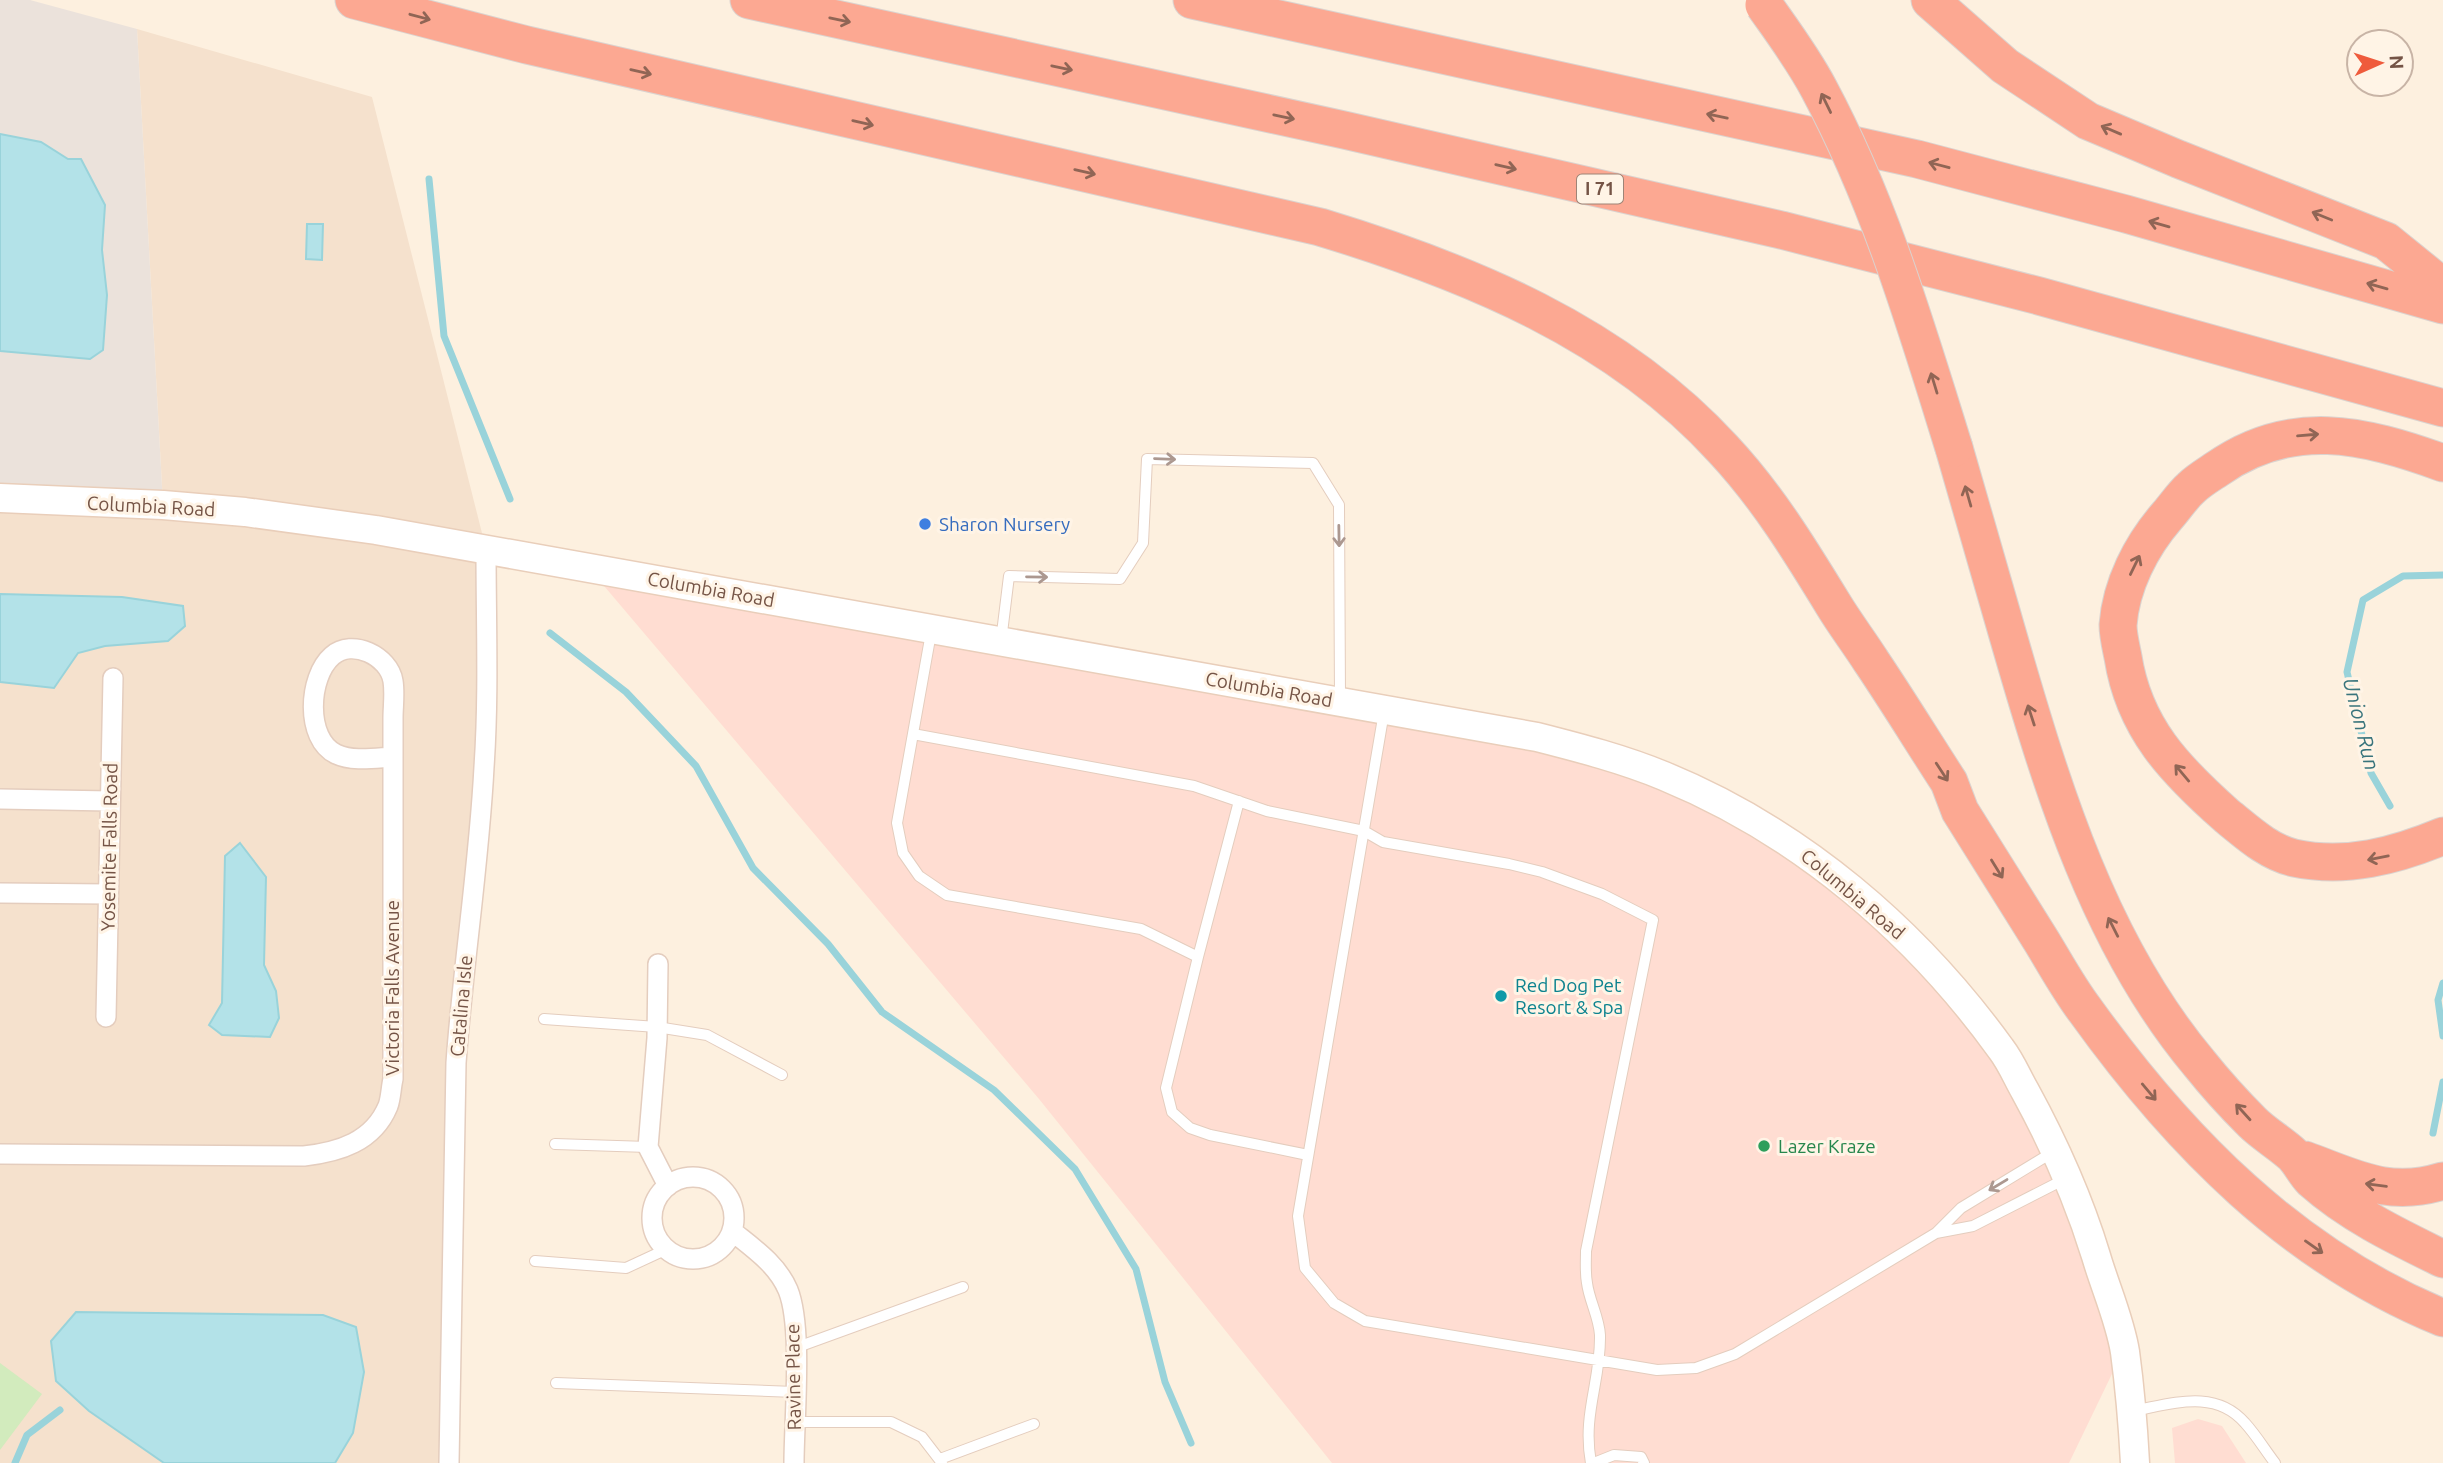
<svg xmlns="http://www.w3.org/2000/svg" width="2443" height="1463" font-family="Ubuntu,sans-serif">
	<style>
		.residential { fill: #f5e1cd }
		.commercial { fill: #ffddd2 }
		.industrial { fill: #ebe2db }
		.green { fill: #d2ebbd }
		.water { fill: #b3e2e8; stroke: #99d3da; stroke-width: 2 }
		.lines { fill: none; stroke-linecap: round; stroke-linejoin: round }
		.stream { stroke: #99d3da; stroke-width: 7 }
		.lane-casing { stroke: #e4cdbe; stroke-width: 12 }
		.street-casing { stroke: #e4cdbe; stroke-width: 22 }
		.secondary-casing { stroke: #e9ceba; stroke-width: 31 }
		.highway-casing { stroke: #dbd3cf; stroke-width: 39 }
		.lane { stroke: #fff; stroke-width: 10 }
		.street { stroke: #fff; stroke-width: 19 }
		.secondary { stroke: #fff; stroke-width: 28 }
		.highway { stroke: #fca892; stroke-width: 37 }
		.highway-bridge-casing { stroke: #dbd3cf; stroke-width: 39; stroke-linecap: butt }
		.highway-bridge { stroke: #fca892; stroke-width: 37 }
		.oneway { stroke: #906555 }
		.oneway2 { stroke: #ac9890 }
		.shop-dot { fill: #3f7fe0; stroke: #fff4e6; stroke-width: 2.5 }
		.culture-dot { fill: #0f9aa8; stroke: #fff4e6; stroke-width: 2.5 }
		.leisure-dot { fill: #2e9e5b; stroke: #fff4e6; stroke-width: 2.5 }
		.labels { text-anchor: middle; stroke-width: 6; stroke-linejoin: round; paint-order: stroke }
		.shield { fill: #fff4e6; stroke: #9e8476; stroke-width: 2 }
		.shield-label { font-size: 18px; font-weight: bold; fill: #755446 }
		.street-label { font-size: 19px; fill: #755446; stroke: #fff4e6 }
		.shop-label { font-size: 19px; fill: #366cbe; stroke: #fff4e6; text-anchor: start }
		.culture-label { font-size: 19px; fill: #0d838f; stroke: #fff4e6; text-anchor: start }
		.leisure-label { font-size: 19px; fill: #27864d; stroke: #fff4e6; text-anchor: start }
		.water-label { font-size: 21px; font-style: italic; fill: #39747c; stroke: #fff4e6 }
	</style>
	<rect width="100%" height="100%" fill="#fdf0df"/>
	<path class="residential" d="M137 29 372 97 486 549V715L459 1013 449 1463H0V498L163 504Z"/>
	<path class="commercial" d="M588 567 1537 737 1793 844 2003 1050 2124 1349 2069 1463H1332L1039 1099Z
		M2198 1419 2222 1426 2246 1463H2175L2172 1428Z"/>
	<path class="industrial" d="M0 0H30L137 29 163 505 0 498Z"/>
	<path class="green" d="M0 1363 42 1394 0 1450Z"/>
	<path class="water" d="M0 134 41 142 68 159H81L105 205 102 250 107 295 103 350 90 359 0 351Z
		M307 224H323L322 260 306 259Z
		M0 594 122 597 183 606 185 626 168 641 105 646 78 653 54 688 0 682Z
		M240 843 266 877 264 965 276 991 279 1018 270 1037 222 1035 209 1025 222 1003 225 856Z
		M76 1312 323 1315 356 1327 364 1372 353 1433 335 1463H164L89 1411 56 1381 51 1341Z"/>
	<g class="lines">
		<path class="stream" d="M429 179 444 336 510 499
			M550 633 626 692 696 766 753 868 828 944 882 1012 994 1090 1075 1169 1136 1269 1165 1382 1191 1443
			M2390 806 2371 773 2347 672 2363 600 2403 576 2443 575
			M2443 983 2438 1000 2443 1036
			M2433 1133 2443 1082
			M15 1463 27 1435 60 1410"/>
		<defs>
			<path id="lane" d="M931 633 897 823 903 853 919 876 947 895 1141 929 1198 957 1166 1088 1172 1112 1190 1128 1210 1135 1308 1155
				M1001 641 1009 576 1120 579 1143 543 1147 459 1313 463 1339 505 1340 698
				M1384 712 1298 1216 1305 1268 1334 1303 1365 1321 1657 1370 1696 1368 1735 1354 1936 1233 1961 1208 2053 1152
				M913 734 1194 786 1267 811 1364 831 1383 842 1509 864 1542 872 1602 894 1653 920 1586 1251C1586 1261 1585 1272 1587 1283 1589 1300 1599 1317 1600 1335 1601 1381 1582 1414 1591 1463
				M1198 957 1239 801
				M544 1019 657 1027 707 1035 782 1075
				M555 1144 648 1147
				M1936 1233 1973 1226 2067 1178
				M535 1261 626 1268 667 1249
				M795 1348 963 1287
				M556 1383 795 1392
				M2132 1411C2172 1404 2215 1388 2245 1423 2256 1435 2265 1450 2275 1463
				M795 1422H891L922 1437 942 1463
				M940 1459 1034 1424
				M1594 1463 1614 1455 1641 1457 1644 1463"/>
			<path id="street" d="M0 799 110 801
				M0 893 108 894
				M658 964 657 1038 648 1147 668 1186
				M106 1017 113 678
				M0 1154 304 1156C339 1152 373 1142 388 1106 391 1098 391 1087 393 1079 393 987 393 895 393 803 393 775 393 747 393 718 393 707 395 693 393 681 389 656 352 638 332 656 308 677 305 739 336 754 353 762 375 758 393 757
				M652 1218a41 41 0 1 1 82 0a41 41 0 1 1-82 0Z
				M732 1231C753 1248 777 1264 788 1290 803 1327 794 1420 794 1463
				M449 1463 456 1063C463 964 479 866 484 767 489 695 486 622 486 549"/>
			<path id="secondary" d="M0 498 163 505 245 512 376 530 1537 737C1580 748 1623 759 1664 776 1800 832 1915 930 2001 1049 2011 1062 2017 1077 2025 1091 2054 1144 2078 1197 2096 1256 2105 1287 2120 1320 2125 1352 2130 1389 2133 1426 2135 1463"/>
			<path id="highway" d="M354 0 527 45 1320 227C1468 272 1616 332 1723 449 1767 496 1800 550 1833 604 1845 624 1859 642 1871 661 1898 701 1923 742 1949 782L1960 811C1988 855 2015 899 2042 942 2056 965 2069 989 2085 1010 2179 1141 2292 1256 2443 1318
				M749 0 1344 130 1781 230 2039 296 2443 408
				M1192 0 1917 159 2126 214 2443 305
				M1930 0 2005 66 2088 121 2178 159 2386 241 2443 287
				M1954 448C1973 514 1992 580 2011 646 2053 791 2100 945 2199 1063 2215 1083 2233 1103 2252 1122 2264 1134 2280 1143 2293 1155 2300 1162 2305 1173 2312 1180 2350 1214 2398 1237 2443 1259
				M2443 463C2363 434 2291 417 2217 469 2208 475 2198 481 2191 488 2182 496 2175 507 2167 516 2141 546 2121 585 2118 625 2118 635 2121 647 2123 657 2134 728 2175 770 2227 816 2247 832 2268 852 2294 858 2346 869 2395 856 2443 836
				M2305 1160C2355 1178 2388 1198 2443 1181"/>
		</defs>
		<use href="#lane" class="lane-casing"/>
		<use href="#street" class="street-casing"/>
		<use href="#secondary" class="secondary-casing"/>
		<use href="#highway" class="highway-casing"/>
		<use href="#lane" class="lane"/>
		<use href="#street" class="street"/>
		<use href="#secondary" class="secondary"/>
		<use href="#highway" class="highway"/>
		<defs>
			<path id="highway-bridge" d="M1764 5C1783 32 1804 60 1819 89 1880 203 1916 326 1954 448"/>
		</defs>
		<use href="#highway-bridge" class="highway-bridge-casing"/>
		<use href="#highway-bridge" class="highway-bridge"/>
	</g>
	<defs><path id="oneway-shaft" d="M-6 0H5M1.5-3L5.5 0L1.5 3" fill="none" stroke-width="1.6" stroke-linecap="round" stroke-linejoin="round" transform="scale(1.75)"/></defs>
	<g class="oneway">
		<use href="#oneway-shaft" transform="translate(420 17) rotate(15)"/>
		<use href="#oneway-shaft" transform="translate(840 20) rotate(12)"/>
		<use href="#oneway-shaft" transform="translate(1062 68) rotate(12)"/>
		<use href="#oneway-shaft" transform="translate(641 72) rotate(13)"/>
		<use href="#oneway-shaft" transform="translate(1826 103) rotate(-116)"/>
		<use href="#oneway-shaft" transform="translate(1717 116) rotate(-168)"/>
		<use href="#oneway-shaft" transform="translate(1284 117) rotate(12)"/>
		<use href="#oneway-shaft" transform="translate(863 123) rotate(13)"/>
		<use href="#oneway-shaft" transform="translate(2111 130) rotate(-157)"/>
		<use href="#oneway-shaft" transform="translate(1939 165) rotate(-165)"/>
		<use href="#oneway-shaft" transform="translate(1506 167) rotate(13)"/>
		<use href="#oneway-shaft" transform="translate(1085 172) rotate(13)"/>
		<use href="#oneway-shaft" transform="translate(2322 216) rotate(-158)"/>
		<use href="#oneway-shaft" transform="translate(2159 224) rotate(-164)"/>
		<use href="#oneway-shaft" transform="translate(2377 286) rotate(-164)"/>
		<use href="#oneway-shaft" transform="translate(1934 383) rotate(-107)"/>
		<use href="#oneway-shaft" transform="translate(2308 435) rotate(-5)"/>
		<use href="#oneway-shaft" transform="translate(1968 496) rotate(-106)"/>
		<use href="#oneway-shaft" transform="translate(2135 565) rotate(-64)"/>
		<use href="#oneway-shaft" transform="translate(2031 715) rotate(-108)"/>
		<use href="#oneway-shaft" transform="translate(1942 772) rotate(57)"/>
		<use href="#oneway-shaft" transform="translate(2182 773) rotate(-130)"/>
		<use href="#oneway-shaft" transform="translate(2378 858) rotate(169)"/>
		<use href="#oneway-shaft" transform="translate(1997 869) rotate(58)"/>
		<use href="#oneway-shaft" transform="translate(2113 927) rotate(-117)"/>
		<use href="#oneway-shaft" transform="translate(2149 1092) rotate(50)"/>
		<use href="#oneway-shaft" transform="translate(2243 1112) rotate(-132)"/>
		<use href="#oneway-shaft" transform="translate(2376 1185) rotate(-173)"/>
		<use href="#oneway-shaft" transform="translate(2314 1247) rotate(35)"/>
	</g>
	<g class="oneway2">
		<use href="#oneway-shaft" transform="translate(1165 459) rotate(2)"/>
		<use href="#oneway-shaft" transform="translate(1339 536) rotate(89)"/>
		<use href="#oneway-shaft" transform="translate(1037 577) rotate(1)"/>
		<use href="#oneway-shaft" transform="translate(1998 1185) rotate(149)"/>
	</g>
	<circle class="shop-dot" cx="925" cy="524" r="7"/>
	<circle class="culture-dot" cx="1501" cy="996" r="7"/>
	<circle class="leisure-dot" cx="1764" cy="1146" r="7"/>
	<g class="labels">
		<rect class="shield" x="1577" y="174.5" width="46" height="29" rx="5"/>
		<g class="shield-label">
			<text x="1600" y="195">I 71</text>
		</g>
		<g class="street-label">
			<text transform="translate(151 506) rotate(3)" y="7">Columbia Road</text>
			<text transform="translate(711 589) rotate(10)" y="7">Columbia Road</text>
			<text transform="translate(1269 689) rotate(10)" y="7">Columbia Road</text>
			<text transform="translate(109 847) rotate(-89)" y="7">Yosemite Falls Road</text>
			<text transform="translate(1853 894) rotate(40)" y="7">Columbia Road</text>
			<text transform="translate(392 988) rotate(-90)" y="7">Victoria Falls Avenue</text>
			<text transform="translate(461 1006) rotate(-85)" y="7">Catalina Isle</text>
			<text transform="translate(793 1377) rotate(-91)" y="7">Ravine Place</text>
		</g>
		<g class="shop-label">
			<text x="939" y="531">Sharon Nursery</text>
		</g>
		<g class="culture-label">
			<text x="1515" y="992">Red Dog Pet<tspan x="1515" dy="22">Resort &amp; Spa</tspan></text>
		</g>
		<g class="leisure-label">
			<text x="1778" y="1153">Lazer Kraze</text>
		</g>
		<g class="water-label">
			<text transform="translate(2361 724) rotate(76)" y="7">Union Run</text>
		</g>
	</g>
	<g transform="translate(2380 63) rotate(87)"><circle r="33" fill="#fff4e6" stroke="#c8b4a6" stroke-width="2"/>
	<path d="M0-5L12 26L0 18L-12 26Z" fill="#ef5b3c"/>
	<text y="-10" font-size="19" font-weight="bold" text-anchor="middle" fill="#755446">N</text>
	</g>
</svg>
